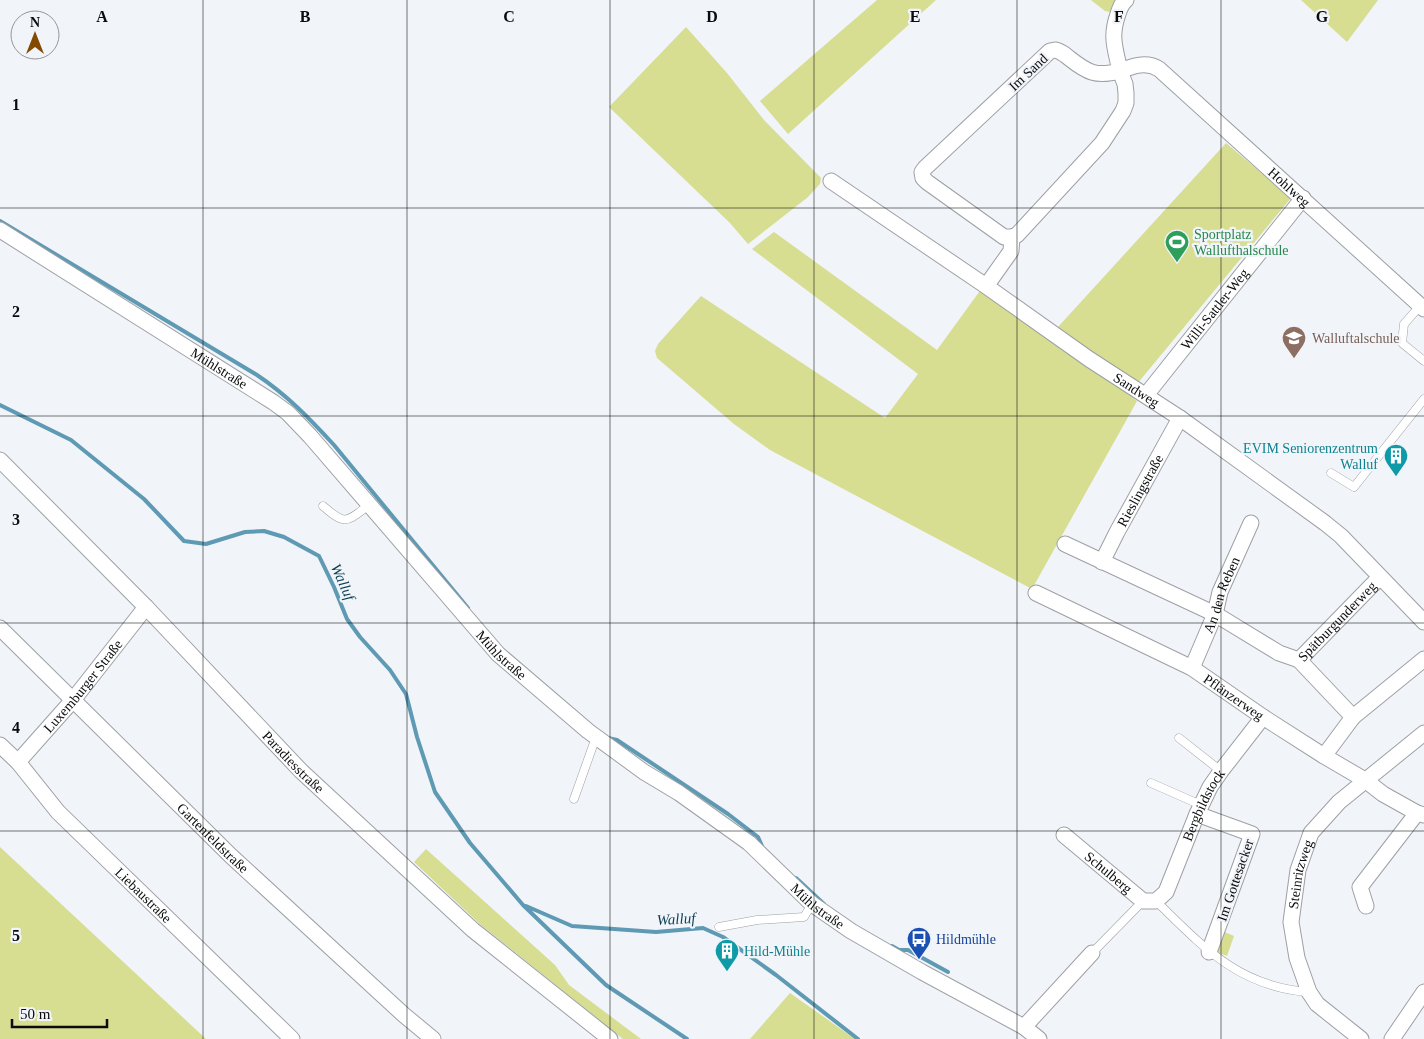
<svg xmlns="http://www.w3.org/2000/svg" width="1424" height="1039" font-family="'Times New Roman',serif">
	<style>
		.green { fill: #d7dd91 }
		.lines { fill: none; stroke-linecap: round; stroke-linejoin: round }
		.stream { stroke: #5e9ab3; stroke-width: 4 }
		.lane-casing { stroke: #9da0a4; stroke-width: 9 }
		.street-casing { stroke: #9da0a4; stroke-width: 17 }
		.lane { stroke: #fff; stroke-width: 8 }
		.street { stroke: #fff; stroke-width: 15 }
		.grid { fill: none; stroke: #0a0b0d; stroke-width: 1; stroke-opacity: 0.55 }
		.labels { text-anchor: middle; stroke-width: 4.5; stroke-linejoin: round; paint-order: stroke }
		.street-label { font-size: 14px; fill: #0a0b0d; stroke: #f1f4f9 }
		.leisure-label { font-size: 14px; fill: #27864d; stroke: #f1f4f9; text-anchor: start }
		.education-label { font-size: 14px; fill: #785e54; stroke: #f1f4f9; text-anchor: start }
		.culture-label { font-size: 14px; fill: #0d838f; stroke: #f1f4f9; text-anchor: end }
		.transit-label { font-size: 14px; fill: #164399; stroke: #f1f4f9; text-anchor: start }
		.water-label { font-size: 15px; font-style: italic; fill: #0a3e50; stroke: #f1f4f9 }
		.grid-label { font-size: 16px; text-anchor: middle; font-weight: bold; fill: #0a0b0d; stroke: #f1f4f9; stroke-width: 4.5; stroke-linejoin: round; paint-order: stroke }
	</style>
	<rect width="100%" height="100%" fill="#f1f4f9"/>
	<path class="green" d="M877 0H936L788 134 760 101Z
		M1091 0H1120L1110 12 1105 11Z
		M1301 0H1378L1347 42Z
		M686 27 727 73 764 120 821 178 820 184 808 197 748 244 730 223 609 107Z
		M1226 143 1291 198 1137 384 1058 327Z
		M774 232 937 350 982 288 1074 352 1137 401 1032 589 770 450 734 424 657 358 655 351 658 344 701 296 885 418 918 374 752 249Z
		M0 847 206 1039H207H0Z
		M426 849 555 965 569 985 641 1039H623L481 925 414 862Z
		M1220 930 1234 936 1227 956 1212 950Z
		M790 993 855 1039H750Z"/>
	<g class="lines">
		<path class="stream" d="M0 221 257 375C287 395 310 419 334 445L468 608
			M0 405 71 440 144 499 184 541 206 544 245 532 264 531 284 537 319 556 334 587 347 619 360 637 390 670 406 694 417 737 435 792 470 843 523 905 606 985 687 1039
			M608 738 617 740 728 814 758 837 762 846
			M796 878 824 904
			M526 906 572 926 656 932 703 928 723 937 776 975 858 1039
			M892 946 899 950H908L948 972"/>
		<defs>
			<path id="lane" d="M1420 306 1404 324 1402 343 1424 361
				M1331 473 1354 487 1424 399
				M323 506C346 526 346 522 369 505
				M1179 738 1221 771
				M1151 783 1201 805
				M574 799 596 737
				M1156 901C1203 947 1239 987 1309 992
				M719 927 757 920 804 917 812 904
				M1092 953 1143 901"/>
			<g id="street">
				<path id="s1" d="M1126 0C1121 4 1120 8 1118 14 1110 37 1115 47 1120 71 1133 66 1146 61 1159 69L1424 309"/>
				<path d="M1055 50C1061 51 1064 54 1069 58 1088 73 1096 77 1120 71L1125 84 1126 93V103L1123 111 1102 143 1017 235 1012 237H1004L927 182 923 178 922 172 925 168 1050 51Z"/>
				<path id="s2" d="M831 181 986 286 1089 359 1180 418 1325 523 1341 536 1424 622"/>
				<path id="s3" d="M0 230 273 402 288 413 310 436 498 654 588 731 644 772 679 793 749 843 812 904 851 931 922 972 1024 1027 1039 1039"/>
				<path d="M989 282 1011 251 1012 237"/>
				<path id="s4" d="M1146 395 1303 198"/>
				<path id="s5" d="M0 460 146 607 301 771 473 930 610 1039"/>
				<path id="s6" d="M1065 544 1215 614 1279 653 1299 660 1379 578"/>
				<path id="s7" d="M1102 562 1117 532 1180 418"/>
				<path id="s8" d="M1036 593 1192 668 1263 717 1324 756 1365 780 1383 794 1417 813 1424 815"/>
				<path id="s9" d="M0 628 231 856 404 1015 433 1039"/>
				<path d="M1299 660 1353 717"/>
				<path id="s10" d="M1192 668 1215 614 1220 592 1251 523"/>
				<path id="s11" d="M0 745 18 762 58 812 292 1039"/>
				<path d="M1324 756 1353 717 1424 659"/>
				<path id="s12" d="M18 762 73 700 146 607"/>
				<path d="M1197 814 1252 834 1209 952"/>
				<path id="s13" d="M1064 835 1143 901H1156L1166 892 1197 814 1210 787 1221 771 1263 717"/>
				<path d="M1366 906 1360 887 1417 813"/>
				<path d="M1024 1027 1092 953"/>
				<path id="s14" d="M1361 1039 1317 1004 1309 992 1297 958 1291 922 1298 870 1311 833 1339 802 1424 733"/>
				<path d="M1392 1039 1424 992"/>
			</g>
		</defs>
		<use href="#lane" class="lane-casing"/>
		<use href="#street" class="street-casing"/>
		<use href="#lane" class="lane"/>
		<use href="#street" class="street"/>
	</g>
	<path class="grid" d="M203 0V1039M407 0V1039M610 0V1039M814 0V1039M1017 0V1039M1221 0V1039M0 208H1424M0 416H1424M0 623H1424M0 831H1424"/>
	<defs>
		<symbol id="stadium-pin" viewBox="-11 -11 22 30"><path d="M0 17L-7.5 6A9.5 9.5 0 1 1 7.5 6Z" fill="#2e9e5b" stroke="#f1f4f9"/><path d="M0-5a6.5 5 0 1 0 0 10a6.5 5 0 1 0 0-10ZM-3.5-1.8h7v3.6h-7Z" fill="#fff"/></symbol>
		<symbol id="school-pin" viewBox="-11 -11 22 30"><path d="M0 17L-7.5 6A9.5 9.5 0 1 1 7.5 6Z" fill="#8d6e63" stroke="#f1f4f9"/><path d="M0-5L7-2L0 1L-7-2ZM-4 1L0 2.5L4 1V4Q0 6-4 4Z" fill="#fff"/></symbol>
		<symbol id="building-pin" viewBox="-11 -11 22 30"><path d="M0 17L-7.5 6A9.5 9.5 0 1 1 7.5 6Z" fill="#0f9aa8" stroke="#f1f4f9"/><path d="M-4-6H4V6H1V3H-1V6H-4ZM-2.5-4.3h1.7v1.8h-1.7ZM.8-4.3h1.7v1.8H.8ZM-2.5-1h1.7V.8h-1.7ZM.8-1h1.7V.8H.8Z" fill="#fff"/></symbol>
		<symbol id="bus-pin" viewBox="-11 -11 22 30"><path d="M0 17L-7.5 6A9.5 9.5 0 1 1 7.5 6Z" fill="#1a4fb4" stroke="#f1f4f9"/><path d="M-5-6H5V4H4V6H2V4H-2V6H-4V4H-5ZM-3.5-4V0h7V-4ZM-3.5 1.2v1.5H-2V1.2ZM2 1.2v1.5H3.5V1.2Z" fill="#fff"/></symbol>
	</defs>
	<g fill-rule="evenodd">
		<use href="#stadium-pin" x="1163" y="228" width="28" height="38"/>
		<use href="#school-pin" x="1280" y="324" width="28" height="38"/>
		<use href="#building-pin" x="1382" y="442" width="28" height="38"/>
		<use href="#bus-pin" x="905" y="925" width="28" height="38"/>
		<use href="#building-pin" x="713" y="937" width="28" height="38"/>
	</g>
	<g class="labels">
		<g class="street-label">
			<text transform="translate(1028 72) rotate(-43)" y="5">Im Sand</text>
			<text dy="5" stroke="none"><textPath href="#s1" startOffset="291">Hohlweg</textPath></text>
			<text dy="5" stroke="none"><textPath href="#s4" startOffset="110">Willi-Sattler-Weg</textPath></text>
			<text dy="5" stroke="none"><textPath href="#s3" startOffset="259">Mühlstraße</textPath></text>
			<text dy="5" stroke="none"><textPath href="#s2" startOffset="370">Sandweg</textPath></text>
			<text dy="5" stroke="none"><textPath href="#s7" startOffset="81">Rieslingstraße</textPath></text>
			<text dy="5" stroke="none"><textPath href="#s10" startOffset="79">An den Reben</textPath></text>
			<text dy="5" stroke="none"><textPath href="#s6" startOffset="316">Spätburgunderweg</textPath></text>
			<text dy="5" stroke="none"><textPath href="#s3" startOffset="664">Mühlstraße</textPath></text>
			<text dy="5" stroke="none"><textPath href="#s12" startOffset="100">Luxemburger Straße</textPath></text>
			<text dy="5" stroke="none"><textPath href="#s8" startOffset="224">Pflänzerweg</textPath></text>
			<text dy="5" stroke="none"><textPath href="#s5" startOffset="421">Paradiesstraße</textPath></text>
			<text dy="5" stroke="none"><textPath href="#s13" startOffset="224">Bergbildstock</textPath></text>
			<text dy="5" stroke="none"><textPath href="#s9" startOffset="299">Gartenfeldstraße</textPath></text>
			<text dy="5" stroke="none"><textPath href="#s13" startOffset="58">Schulberg</textPath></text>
			<text dy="5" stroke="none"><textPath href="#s14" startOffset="192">Steinritzweg</textPath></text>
			<text transform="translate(1235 880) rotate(-71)" y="5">Im Gottesacker</text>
			<text dy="5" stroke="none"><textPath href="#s11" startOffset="208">Liebaustraße</textPath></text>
			<text dy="5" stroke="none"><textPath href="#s3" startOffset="1069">Mühlstraße</textPath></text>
		</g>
		<g class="leisure-label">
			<text x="1194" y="239">Sportplatz<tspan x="1194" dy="16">Wallufthalschule</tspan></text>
		</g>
		<g class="education-label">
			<text x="1312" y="343">Walluftalschule</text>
		</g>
		<g class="culture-label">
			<text x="1378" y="453">EVIM Seniorenzentrum<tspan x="1378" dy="16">Walluf</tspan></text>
			<text x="744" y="956" text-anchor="start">Hild-Mühle</text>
		</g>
		<g class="transit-label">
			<text x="936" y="944">Hildmühle</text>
		</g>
		<g class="water-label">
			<text transform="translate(343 582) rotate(66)" y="5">Walluf</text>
			<text transform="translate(676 919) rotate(-3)" y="5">Walluf</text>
		</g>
	</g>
	<g class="grid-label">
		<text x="102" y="22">A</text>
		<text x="305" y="22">B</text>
		<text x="509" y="22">C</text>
		<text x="712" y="22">D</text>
		<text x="915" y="22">E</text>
		<text x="1119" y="22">F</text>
		<text x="1322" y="22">G</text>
		<text x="16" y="110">1</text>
		<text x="16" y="317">2</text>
		<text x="16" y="525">3</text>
		<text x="16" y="733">4</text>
		<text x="16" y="941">5</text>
	</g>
	<g transform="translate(35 35)"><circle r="24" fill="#f1f4f9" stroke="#95979b"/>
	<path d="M0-4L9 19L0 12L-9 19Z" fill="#834a00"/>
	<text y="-8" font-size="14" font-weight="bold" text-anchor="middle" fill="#0a0b0d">N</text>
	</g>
	<path d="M12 1019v8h95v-8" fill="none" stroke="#0a0b0d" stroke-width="2.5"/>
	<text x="20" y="1019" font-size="15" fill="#0a0b0d" stroke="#f1f4f9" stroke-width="4" paint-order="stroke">50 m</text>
</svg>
